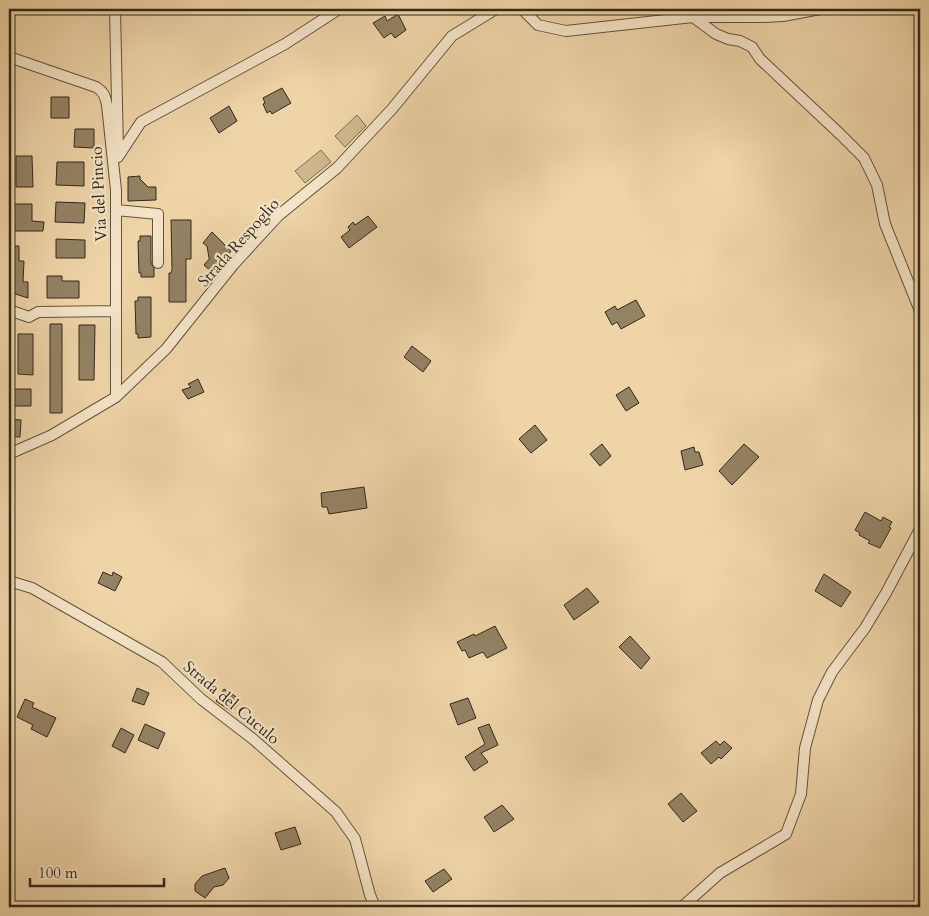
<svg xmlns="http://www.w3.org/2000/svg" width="929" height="916" font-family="Cardo,serif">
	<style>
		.green { fill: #ceb78f; stroke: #807056 }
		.building { fill: #948264; stroke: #32291c }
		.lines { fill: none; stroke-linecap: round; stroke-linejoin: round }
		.minor-casing { stroke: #61543f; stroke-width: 12 }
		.minor { stroke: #f4e3c6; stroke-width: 10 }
		.labels { text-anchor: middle; stroke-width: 4.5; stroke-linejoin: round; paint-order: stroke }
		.street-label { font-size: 16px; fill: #32291c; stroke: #f4e3c6 }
	</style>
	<rect width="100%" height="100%" fill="#eed4a7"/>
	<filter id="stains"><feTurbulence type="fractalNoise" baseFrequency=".004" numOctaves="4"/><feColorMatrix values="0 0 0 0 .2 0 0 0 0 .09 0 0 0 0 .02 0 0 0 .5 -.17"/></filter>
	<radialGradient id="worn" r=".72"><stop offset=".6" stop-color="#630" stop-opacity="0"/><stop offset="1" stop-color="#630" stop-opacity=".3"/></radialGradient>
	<path class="green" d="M357 115 366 126 345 147 335 136Z
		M321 150 331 162 305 183 295 171Z"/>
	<path class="building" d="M398 14 406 30 395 38 391 33 384 38 373 23 385 16 387 21Z
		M282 88 291 103 272 114 270 111 267 113 263 104 265 103 263 98Z
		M51 97H69V118H51Z
		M229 106 237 121 219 133 210 118Z
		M75 129H94V148L74 147Z
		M16 156H32L33 187H16Z
		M57 162H84V186L56 185Z
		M140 176V179L148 187H156V200L128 201V177Z
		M56 202 85 203 84 223 55 222Z
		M12 204H32V221L44 222 43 231H11Z
		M368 216 377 227 349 248 341 237 350 230 348 227 353 222 355 225Z
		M171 220H191V259H186V302H169V273H171L172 270Z
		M212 232 231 251 213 273 204 265 210 258H209L207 246 203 243Z
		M140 236H151V263L154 268V277H141V273H139L138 241H140Z
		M56 239 85 240V258H56Z
		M9 246H19V261H24L23 282H28V298L9 292Z
		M47 276H62V281H79V298H47Z
		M138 297H151V337L138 338V334H136L135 301H138Z
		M636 300 645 316 621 329 617 322 612 325 605 312 615 306 617 310Z
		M50 324H62V413H50Z
		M79 325H95L94 380H79Z
		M18 334H33V375L18 374Z
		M412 346 431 361 423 372 404 357Z
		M198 379 204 392 188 399 182 390 191 387 188 384Z
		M629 387 639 403 626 411 616 395Z
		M12 389H31V406H11Z
		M9 419 21 420 20 437H9Z
		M535 425 547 440 531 453 519 439Z
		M602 444 611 456 600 466 590 454Z
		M744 444 759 457 732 485 719 471Z
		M694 447 695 452H699L703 465 685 470 681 451Z
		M364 487 367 508 329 514 327 507H322L321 493Z
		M865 512 881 521 883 517 892 522 889 527 891 528 880 548 868 543 870 541 859 535 860 533 855 530Z
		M103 572 112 576 113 572 122 577 115 591 98 583Z
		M824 574 851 592 841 607 815 591Z
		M587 588 599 602 574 620 564 605Z
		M495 626 507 648 487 658 483 652 469 658 465 650 462 651 457 642 474 634 475 636Z
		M630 636 650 658 641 669 619 647Z
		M137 688 149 693 144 705 132 701Z
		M224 689 241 700 232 712 216 701Z
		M468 698 476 718 458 725 450 704Z
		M25 699 34 703 32 707 56 718 47 737 31 729 33 725 17 717Z
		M145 724 165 733 158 749 138 740Z
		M489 724 498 745 481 753 488 762 474 771 465 757 485 744 478 728Z
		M121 728 134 735 125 753 112 746Z
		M716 741 720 745 724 741 732 748 721 759 719 757 711 764 701 753Z
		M681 793 697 811 683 822 668 804Z
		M502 805 514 819 494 832 484 817Z
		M295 827 301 844 281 850 275 833Z
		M225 868 229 878 223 885 214 887 205 898 195 891V884L202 876Z
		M444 869 452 879 433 892 425 881Z"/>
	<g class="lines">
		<defs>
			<path id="minor" d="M115 9 118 151
				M522 9 538 25 566 31 693 17H764L783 16 820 9
				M693 17 716 34 728 39 740 41 752 47 760 59 841 135 864 158 877 185 885 224 920 311
				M9 57 96 87C104 92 105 96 107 105L116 190V397
				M118 157 141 122 285 44 339 9
				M116 210 158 214V263
				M9 310 29 317 38 312 116 311
				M9 454 52 435 116 397 166 349 234 264 279 215 337 168 392 109 452 36 496 9
				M9 581 32 588 162 662 201 699 253 739 336 812 355 839 370 895 375 907
				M682 907 720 873 786 834 801 794 805 748 818 700 832 672 865 628 886 593 920 529"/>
		</defs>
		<use href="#minor" class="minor-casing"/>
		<use href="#minor" class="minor"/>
	</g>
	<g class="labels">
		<g class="street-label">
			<text transform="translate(98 194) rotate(-93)" y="6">Via del Pincio</text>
			<text transform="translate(238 242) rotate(-48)" y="6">Strada Respoglio</text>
			<text transform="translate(232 702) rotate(40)" y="6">Strada del Cuculo</text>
		</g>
	</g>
	<rect width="929" height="916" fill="none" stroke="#eed4a7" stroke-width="30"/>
	<rect x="10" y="10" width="909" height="896" fill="none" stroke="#32291c" stroke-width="2.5"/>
	<rect x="15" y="15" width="899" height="886" fill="none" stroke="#32291c"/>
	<path d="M30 878v8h134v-8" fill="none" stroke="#32291c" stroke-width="2.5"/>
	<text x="38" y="878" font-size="15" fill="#32291c" stroke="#f4e3c6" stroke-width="4" paint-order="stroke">100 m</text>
	<rect width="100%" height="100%" filter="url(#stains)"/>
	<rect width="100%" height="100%" fill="url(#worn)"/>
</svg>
